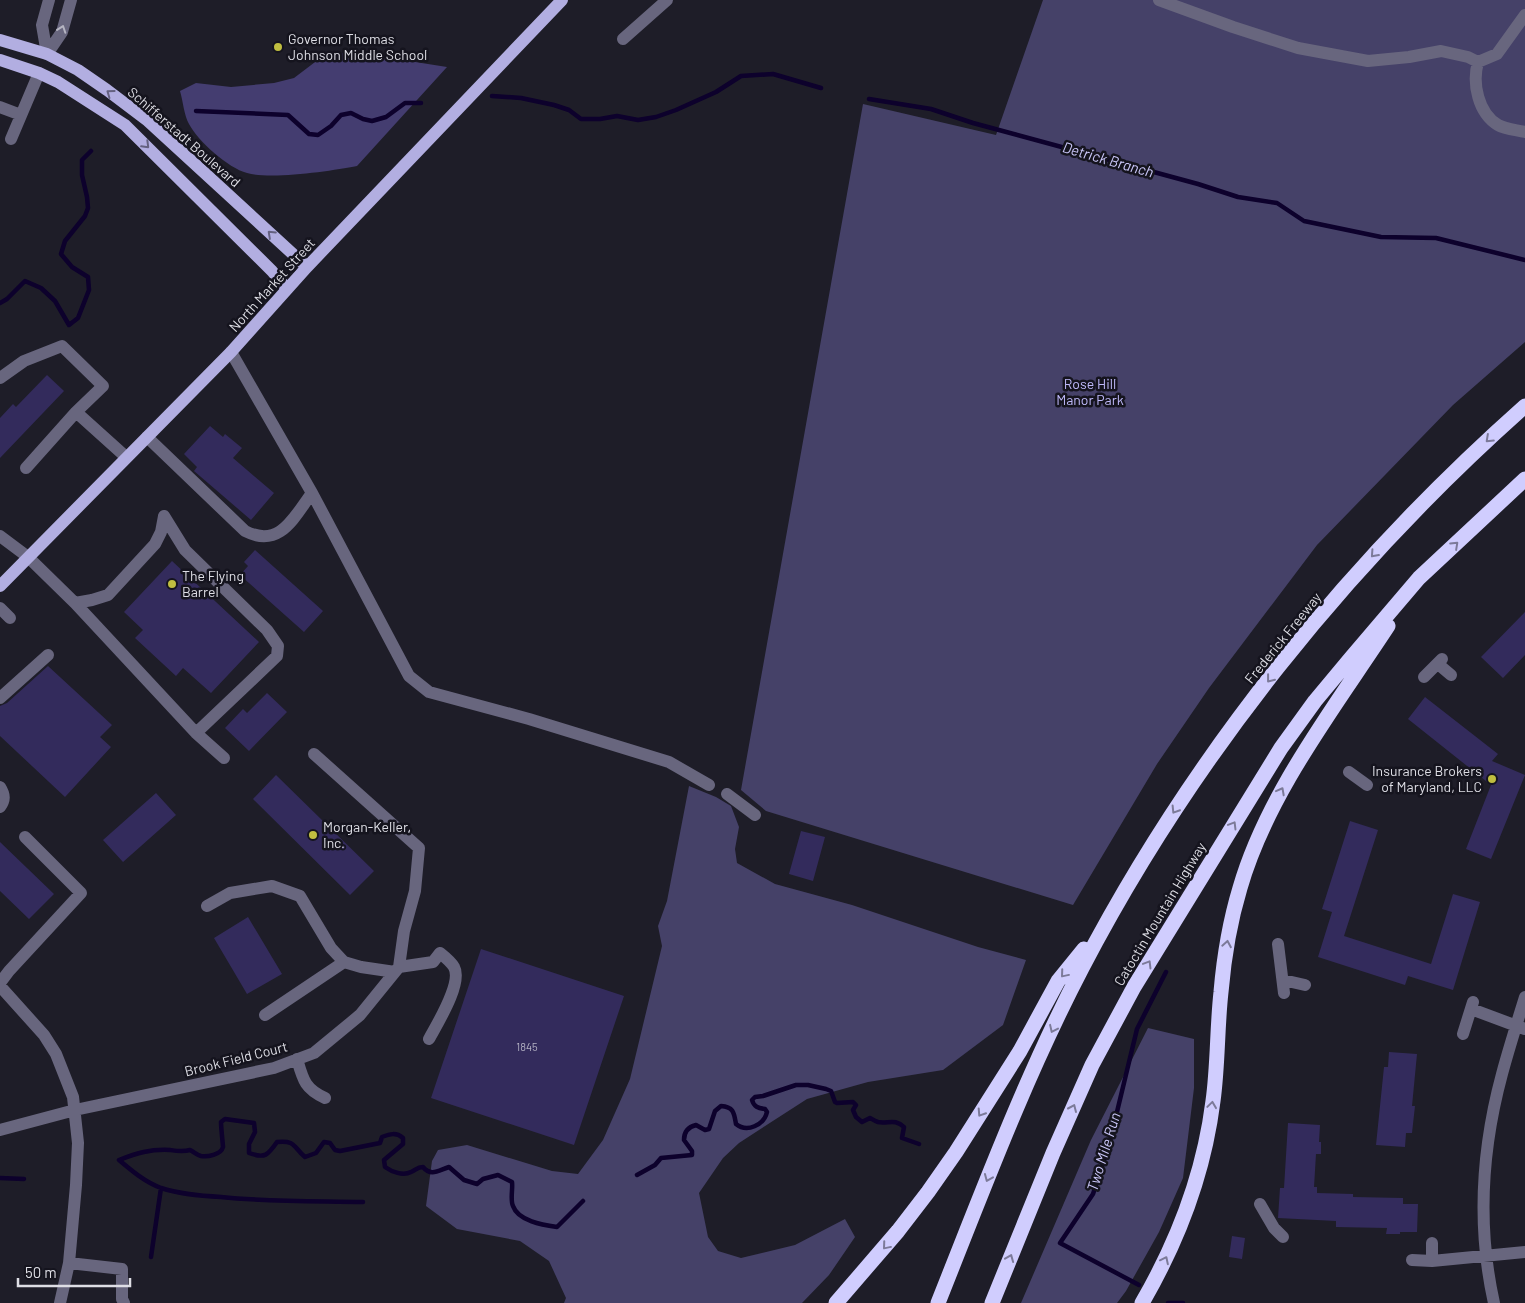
<svg xmlns="http://www.w3.org/2000/svg" width="1525" height="1303" font-family="Barlow,sans-serif">
	<style>
		.green { fill: #454168 }
		.forest { fill: #443d70 }
		.lines { fill: none; stroke-linecap: round; stroke-linejoin: round }
		.stream { stroke: #0d012c; stroke-width: 4.5 }
		.building { fill: #332b5c }
		.minor { stroke: #68667e; stroke-width: 12 }
		.major { stroke: #b2aee1; stroke-width: 12 }
		.highway { stroke: #d0cdfe; stroke-width: 15 }
		.oneway { stroke: #b5b4c1 }
		.oneway2 { stroke: #646180 }
		.oneway3 { stroke: #7c7a99 }
		.poi-dot { fill: #c0be40; stroke: #15141e; stroke-width: 2 }
		.labels { text-anchor: middle; stroke-width: 5; stroke-linejoin: round; paint-order: stroke }
		.number-label { font-size: 11px; fill: #b3b1c3 }
		.poi-label { font-size: 14px; fill: #dedee5; stroke: #15141e; text-anchor: start }
		.street-label { font-size: 14px; fill: #dedee5; stroke: #15141e }
		.park-label { font-size: 14px; fill: #bfb9fa; stroke: #15141e }
		.water-label { font-size: 15px; font-style: italic; fill: #cac6f8; stroke: #15141e }
	</style>
	<rect width="100%" height="100%" fill="#1e1d28"/>
	<path class="green" d="M1043 0H1525V342L1453 405 1317 545 1209 688 1157 764 1073 905 766 811 741 790 863 104 996 135Z
		M689 786 716 797 731 806 739 827 735 849 737 863 775 884 852 905 978 947 1026 960 1003 1025 943 1070 868 1082 807 1099 739 1143 723 1158 699 1193 708 1237 718 1251 741 1258 795 1245 845 1219 855 1237 829 1275 802 1303H564L566 1298 549 1261 520 1241 457 1229 426 1206 432 1161 438 1150 467 1145 552 1171 578 1174 603 1140 630 1079 662 946 658 926 667 901Z
		M1148 1028 1194 1039V1088L1183 1178 1159 1232 1126 1291 1117 1303H1021L1091 1140Z"/>
	<path class="forest" d="M352 52 447 67 357 166C331 171 271 180 247 173 228 168 198 141 189 124 184 115 183 101 180 91L196 83 231 87 274 83 294 78 323 56Z"/>
	<g class="lines">
		<path class="stream" d="M492 96 521 98 554 105 569 110 581 119H600L617 116 638 120 656 117 676 110 716 92 741 76 773 74 821 88
			M869 99 931 109 973 123 1198 184 1238 197 1277 203 1304 221 1381 237 1436 238 1525 260
			M196 111 288 115 309 134 318 135 331 126 341 115 351 113 363 119 372 121 386 117 405 103H421
			M0 303 7 299 25 281 41 288 55 301 69 325 78 318 89 290 88 277 72 267 61 254 65 241 85 216 88 208 87 197 82 175V160L91 151
			M637 1175 655 1165 661 1158 692 1155V1151L684 1140C684 1132 688 1127 696 1125L705 1130 709 1129 715 1111 721 1106C734 1107 734 1113 736 1124 747 1133 764 1125 767 1112L765 1109C758 1108 754 1107 752 1100L755 1097 763 1096 796 1085H808L826 1089 831 1091 835 1102 837 1103 853 1102 856 1105 853 1110 856 1117 862 1122 870 1118C872 1119 875 1121 878 1122 888 1124 895 1118 904 1127L902 1138 919 1144
			M0 1178 24 1179
			M363 1202C316 1201 268 1202 221 1197 201 1196 180 1194 161 1188 145 1182 132 1171 119 1160 137 1153 150 1149 170 1150 177 1151 183 1152 190 1150 194 1152 197 1155 201 1156 207 1157 221 1155 223 1147 223 1145 221 1128 221 1122L225 1119 254 1123 255 1132 249 1144V1153C265 1159 268 1155 277 1142 296 1140 293 1147 305 1157L316 1153 324 1142 330 1143 335 1150 340 1151 380 1143 382 1137C390 1134 396 1132 403 1138V1144L384 1160 385 1167C392 1172 403 1176 411 1172 416 1170 417 1167 423 1167 431 1177 439 1170 449 1167L464 1180 477 1184 483 1179 498 1175 512 1182C513 1189 510 1200 513 1206 518 1221 543 1225 557 1227L583 1201
			M151 1257 161 1188
			M1139 1285 1060 1243 1093 1194 1109 1145 1137 1029 1166 972
			M1168 1303H1183"/>
	</g>
	<path class="building" d="M47 375 64 391 0 458V418L13 404 16 407Z
		M210 426 223 437 225 434 242 448 233 458 274 493 251 520 194 471 197 467 184 454Z
		M255 550 323 611 304 632 240 575 248 566 244 562Z
		M172 561 259 642 211 693 183 668 176 676 135 638 143 630 124 612Z
		M1525 612V655L1503 678 1481 657Z
		M48 666 112 725 100 737 111 747 65 797 0 736V706L7 703Z
		M267 693 287 712 249 751 225 728 243 709 247 713Z
		M1425 697 1498 754 1492 761 1525 775 1491 859 1466 849 1491 785 1408 719Z
		M276 775 374 871 350 895 253 799Z
		M156 793 176 815 123 862 103 840Z
		M1350 821 1378 830 1344 936 1431 964 1453 894 1480 902 1453 990 1408 976 1405 985 1318 957 1332 912 1322 909Z
		M801 831 825 837 813 881 789 874Z
		M0 842 54 894 29 919 0 891Z
		M248 917 282 974 247 994 214 938Z
		M481 949 624 996 574 1145 431 1098Z
		M1389 1052 1417 1054 1412 1106H1415L1412 1133H1406L1405 1147 1376 1145 1384 1067H1388Z
		M1288 1123 1320 1125 1319 1142H1321V1154H1316L1314 1187H1317V1193L1353 1194V1197L1403 1198V1204H1418L1417 1232H1400V1234H1386L1387 1228 1336 1227V1221L1278 1218 1280 1188H1284Z
		M1232 1236 1245 1238 1242 1259 1229 1257Z"/>
	<g class="lines">
		<path class="minor" d="M1159 0 1233 27 1298 48 1368 61 1409 57 1441 51 1468 57 1478 62 1497 54 1525 15
			M623 39 667 0
			M47 54 62 32 71 0
			M47 54 42 25 49 0
			M1478 62C1472 83 1478 113 1498 125 1505 129 1517 130 1525 132
			M0 107 21 115
			M11 139 39 73
			M231 352 312 493 409 676 429 692 529 719 669 762 709 785
			M0 378 24 361 62 346 103 386 76 412 26 468
			M76 412 126 457
			M147 437 245 531C280 549 294 517 312 493
			M164 516 185 550 267 630 278 646 277 656 196 733
			M0 536 28 557 75 603 196 733 224 758
			M75 603 92 600 108 595 155 544 161 532 164 516
			M0 608 10 618
			M1438 664 1451 675
			M1424 677 1442 659
			M0 698 48 655
			M314 754 419 848 415 891 404 931 399 967
			M1349 772 1367 785
			M0 787C5 795 5 800 0 807
			M727 794 755 815
			M207 906 230 893 272 886 300 896 331 948 344 962 361 967 395 972
			M1278 944 1284 993
			M399 967 433 962 440 953C445 957 451 962 454 967 463 983 437 1024 429 1039
			M1283 980 1305 985
			M0 983 9 971 81 893 25 837
			M0 986 44 1035 56 1054 73 1097 78 1143 76 1185 69 1263 60 1303
			M1471 1009 1525 1029
			M265 1015 344 962
			M1463 1034 1473 1002
			M297 1059C303 1080 305 1089 325 1098
			M0 1130 75 1110 274 1068 314 1053 360 1015 399 967
			M1260 1204 1274 1228 1283 1237
			M1432 1243V1261
			M1412 1260 1432 1261 1525 1252
			M69 1263 122 1269V1299L124 1303
			M1494 1303C1477 1227 1482 1148 1502 1074 1509 1048 1517 1023 1525 997"/>
		<path class="major" d="M0 40 47 54 78 70 107 90 148 121 307 267
			M0 60 39 73 58 82 125 125 272 271 287 289
			M0 586 231 352 307 267 562 0"/>
		<path class="highway" d="M836 1303 898 1231 928 1192 956 1152 1020 1051 1058 981 1084 949
			M938 1303C983 1190 1026 1075 1082 968 1192 757 1347 564 1525 406
			M992 1303 1053 1153 1092 1065 1134 987 1281 748 1315 701 1350 659 1419 578 1525 479
			M1142 1303C1178 1241 1204 1173 1213 1101 1218 1065 1217 1028 1221 992 1224 957 1230 921 1240 888 1267 794 1335 707 1388 626"/>
	</g>
	<defs><path id="oneway-chevron" d="M-2-3.5L2.5 0L-2 3.5" fill="none" stroke-width="1.6" stroke-linecap="round" stroke-linejoin="round" transform="scale(1.25)"/></defs>
	<use class="oneway" href="#oneway-chevron" transform="translate(62 29) rotate(-71)"/>
	<g class="oneway2">
		<use href="#oneway-chevron" transform="translate(110 93) rotate(-144)"/>
		<use href="#oneway-chevron" transform="translate(146 145) rotate(45)"/>
		<use href="#oneway-chevron" transform="translate(271 234) rotate(-137)"/>
	</g>
	<g class="oneway3">
		<use href="#oneway-chevron" transform="translate(1489 439) rotate(137)"/>
		<use href="#oneway-chevron" transform="translate(1455 545) rotate(-43)"/>
		<use href="#oneway-chevron" transform="translate(1374 554) rotate(132)"/>
		<use href="#oneway-chevron" transform="translate(1270 679) rotate(128)"/>
		<use href="#oneway-chevron" transform="translate(1281 791) rotate(-62)"/>
		<use href="#oneway-chevron" transform="translate(1175 810) rotate(122)"/>
		<use href="#oneway-chevron" transform="translate(1233 825) rotate(-59)"/>
		<use href="#oneway-chevron" transform="translate(1227 944) rotate(-80)"/>
		<use href="#oneway-chevron" transform="translate(1148 964) rotate(-59)"/>
		<use href="#oneway-chevron" transform="translate(1064 974) rotate(130)"/>
		<use href="#oneway-chevron" transform="translate(1053 1029) rotate(115)"/>
		<use href="#oneway-chevron" transform="translate(1212 1105) rotate(-82)"/>
		<use href="#oneway-chevron" transform="translate(1073 1108) rotate(-66)"/>
		<use href="#oneway-chevron" transform="translate(981 1113) rotate(123)"/>
		<use href="#oneway-chevron" transform="translate(988 1178) rotate(113)"/>
		<use href="#oneway-chevron" transform="translate(886 1246) rotate(130)"/>
		<use href="#oneway-chevron" transform="translate(1010 1258) rotate(-68)"/>
		<use href="#oneway-chevron" transform="translate(1165 1260) rotate(-64)"/>
	</g>
	<g class="poi-dot">
		<circle cx="278" cy="47" r="5"/>
		<circle cx="172" cy="584" r="5"/>
		<circle cx="1492" cy="779" r="5"/>
		<circle cx="313" cy="835" r="5"/>
	</g>
	<g class="labels">
		<g class="number-label">
			<text x="527" y="1051">1845</text>
		</g>
		<g class="poi-label">
			<text x="288" y="44">Governor Thomas<tspan x="288" dy="16">Johnson Middle School</tspan></text>
			<text x="182" y="581">The Flying<tspan x="182" dy="16">Barrel</tspan></text>
			<text x="1482" y="776" text-anchor="end">Insurance Brokers<tspan x="1482" dy="16">of Maryland, LLC</tspan></text>
			<text x="323" y="832">Morgan-Keller,<tspan x="323" dy="16">Inc.</tspan></text>
		</g>
		<g class="street-label">
			<text transform="translate(184 137) rotate(41)" y="5">Schifferstadt Boulevard</text>
			<text transform="translate(272 285) rotate(-48)" y="5">North Market Street</text>
			<text transform="translate(1283 638) rotate(-51)" y="5">Frederick Freeway</text>
			<text transform="translate(1160 914) rotate(-59)" y="5">Catoctin Mountain Highway</text>
			<text transform="translate(236 1059) rotate(-14)" y="5">Brook Field Court</text>
		</g>
		<g class="park-label">
			<text x="1090" y="389">Rose Hill<tspan x="1090" dy="16">Manor Park</tspan></text>
		</g>
		<g class="water-label">
			<text transform="translate(1108 160) rotate(16)" y="5">Detrick Branch</text>
			<text transform="translate(1104 1152) rotate(-73)" y="5">Two Mile Run</text>
		</g>
	</g>
	<path d="M18 1278v8h112v-8" fill="none" stroke="#dedee5" stroke-width="2.5"/>
	<text x="25" y="1278" font-size="15" fill="#dedee5" stroke="#15141e" stroke-width="4" paint-order="stroke">50 m</text>
</svg>
